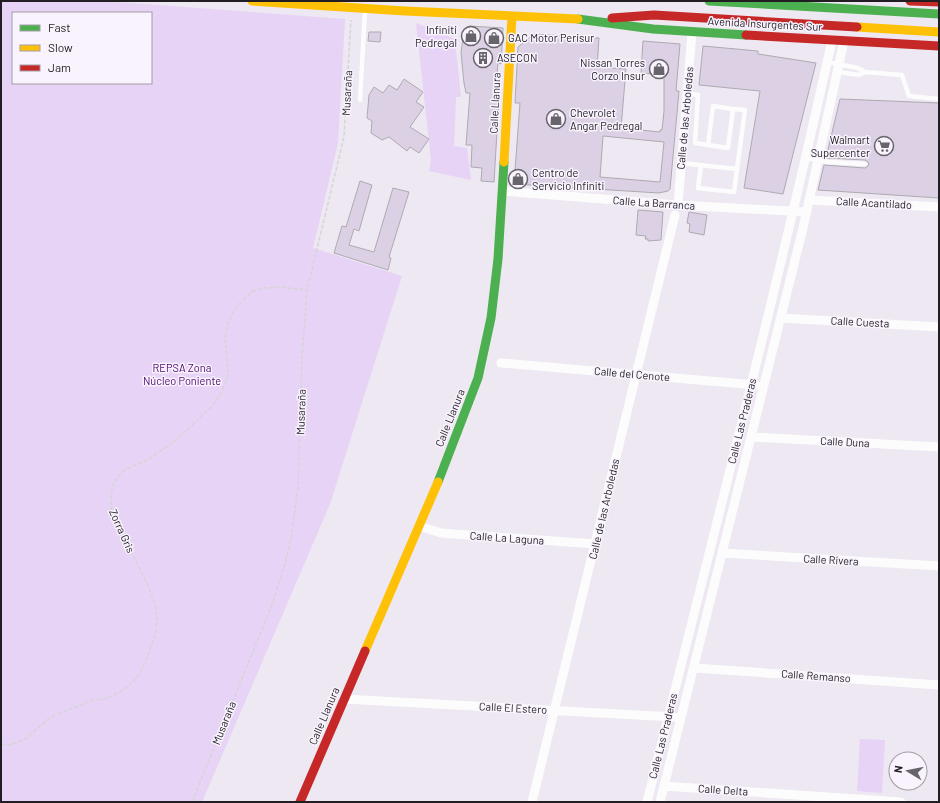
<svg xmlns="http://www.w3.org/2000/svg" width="940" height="803" font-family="Barlow,sans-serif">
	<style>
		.green { fill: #e7d3f5; fill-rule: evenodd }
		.building { fill: #dbd0e4; stroke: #aeaab1; fill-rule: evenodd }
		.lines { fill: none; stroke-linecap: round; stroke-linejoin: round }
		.path { stroke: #d6d4d7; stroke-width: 1.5; stroke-dasharray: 4 2; stroke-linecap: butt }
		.lane { stroke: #fcfcfd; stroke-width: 4.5 }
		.street { stroke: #fcfcfd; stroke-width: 9 }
		.fast { stroke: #4caf50; stroke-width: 9 }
		.slow { stroke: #ffc107; stroke-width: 9 }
		.jam { stroke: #c62828; stroke-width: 9 }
		.labels { text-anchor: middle; stroke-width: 3; stroke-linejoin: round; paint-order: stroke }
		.street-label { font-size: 11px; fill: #211d23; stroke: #f9f3fe }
		.poi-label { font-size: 11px; fill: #211d23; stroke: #f9f3fe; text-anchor: start }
		.park-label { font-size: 11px; fill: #4f0770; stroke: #f9f3fe }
	</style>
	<rect width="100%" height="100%" fill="#ede8f1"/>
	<path class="green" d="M1 1H104L345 19 338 143 313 248 402 276 330 504 202 802H1ZM13 13H151V83H13Z
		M416 23 455 39 461 97H456L454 146 467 148 471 180 429 171 431 160Z
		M860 739 885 740 882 793 857 791Z"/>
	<path class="building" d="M469 26 503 28 501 64 498 63 495 97 499 98 494 182 481 181 482 168 471 167 472 145H466L470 93H466L464 83 461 53 464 30Z
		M369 32H381L380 42 368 41Z
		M534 34 599 38 597 67 626 69 621 128 660 132V130H662L664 111V75L641 73 643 41 680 44 676 91H679L670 189 668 191 659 193 514 184 520 103H515L518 47ZM603 136 664 142 660 182 600 177Z
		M703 46 758 51V54L816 63 783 194 744 188 760 91 699 85Z
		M404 79 423 92 416 102 424 107 410 127 429 139 419 153 410 147 407 151 389 137 382 140 371 133 372 121 367 118 369 95 374 87 383 93 389 85 397 90Z
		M840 99 939 103V198L818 190 824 165 865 168 869 165 868 162 865 160 826 158Z
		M360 181 372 185 359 231 354 229 349 245 374 252 393 188 409 192 389 257 391 258 388 270 334 253 342 226 346 227Z
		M638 210 663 212 661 240 648 241V239H645L646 236 636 235Z
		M689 212 707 215 704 235 689 232 690 224 687 223Z"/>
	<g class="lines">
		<path class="path" d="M1 744 7 745 16 743 25 739 47 720 55 715 93 700 104 699 122 691 136 679 143 667 149 653 156 632 157 617 154 601 148 586 112 512 111 496 113 485 118 476 126 469 147 460 172 443 197 421 203 414 211 408 221 393 227 379 228 370 225 338 227 328 231 315 240 303 253 291 263 288 280 287 307 290
			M192 802 273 602 286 560 291 538 298 487 302 359 307 290 344 137 351 20"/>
		<path class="lane" d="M827 62 858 68 865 72 859 75 838 72
			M865 72 902 75 909 96 939 99
			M360 100 365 11
			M708 145 713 106 733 109
			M806 158 828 162 865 164
			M681 163 737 169 745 110 733 109 728 148 695 143 698 95 688 93
			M701 165 698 188 734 192 737 169"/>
		<path class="street" d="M502 191 678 205 807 212
			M810 200 939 207
			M678 205 692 32
			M781 318 939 327
			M501 363 756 385
			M751 437 939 447
			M419 526 441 533 596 544
			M722 553 939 566
			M694 668 939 685
			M344 699 674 717
			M664 786 901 802
			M532 802 675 215
			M647 802C710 548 776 295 832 40
			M660 802 803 228 844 41"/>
		<path class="fast" d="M709 1 939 14
			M578 19 653 29 746 35
			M438 482 478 378 491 318 498 259 504 162"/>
		<path class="slow" d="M252 1 405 11 578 19
			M857 27 939 32
			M504 162 512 16
			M365 651 438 482"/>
		<path class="jam" d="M910 1 939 2
			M612 18 654 15 857 27
			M746 35 939 46
			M300 802 365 651"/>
	</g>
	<defs>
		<symbol id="shop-ring" viewBox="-11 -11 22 22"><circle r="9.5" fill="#f9f3fe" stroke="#68646b" stroke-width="1.5"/><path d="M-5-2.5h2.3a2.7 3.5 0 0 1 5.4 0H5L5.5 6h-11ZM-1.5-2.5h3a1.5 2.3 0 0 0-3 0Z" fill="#68646b"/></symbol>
		<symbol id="building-ring" viewBox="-11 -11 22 22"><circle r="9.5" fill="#f9f3fe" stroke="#68646b" stroke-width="1.5"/><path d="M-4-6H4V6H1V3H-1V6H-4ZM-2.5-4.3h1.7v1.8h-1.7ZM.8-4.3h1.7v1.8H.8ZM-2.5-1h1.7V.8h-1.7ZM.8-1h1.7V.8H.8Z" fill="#68646b"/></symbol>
		<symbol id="supermarket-ring" viewBox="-11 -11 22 22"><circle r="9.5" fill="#f9f3fe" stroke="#68646b" stroke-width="1.5"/><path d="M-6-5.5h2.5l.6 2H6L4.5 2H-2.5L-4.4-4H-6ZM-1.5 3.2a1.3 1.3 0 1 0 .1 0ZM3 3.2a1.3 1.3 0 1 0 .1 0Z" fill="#68646b"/></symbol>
	</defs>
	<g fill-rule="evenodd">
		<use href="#shop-ring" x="460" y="25" width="22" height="22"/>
		<use href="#shop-ring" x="483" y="27" width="22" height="22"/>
		<use href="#building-ring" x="472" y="47" width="22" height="22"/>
		<use href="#shop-ring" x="648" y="58" width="22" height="22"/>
		<use href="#shop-ring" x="545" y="108" width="22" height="22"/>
		<use href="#supermarket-ring" x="873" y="135" width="22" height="22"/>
		<use href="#shop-ring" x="507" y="168" width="22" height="22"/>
	</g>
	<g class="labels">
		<g class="street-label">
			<text transform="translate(765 24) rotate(3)" y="4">Avenida Insurgentes Sur</text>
			<text transform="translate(347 93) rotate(-87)" y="4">Musaraña</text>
			<text transform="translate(495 103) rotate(-87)" y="4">Calle Llanura</text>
			<text transform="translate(685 118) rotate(-85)" y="4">Calle de las Arboledas</text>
			<text transform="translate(654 203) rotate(4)" y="4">Calle La Barranca</text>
			<text transform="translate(874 203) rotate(3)" y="4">Calle Acantilado</text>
			<text transform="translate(860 322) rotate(3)" y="4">Calle Cuesta</text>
			<text transform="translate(632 374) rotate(5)" y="4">Calle del Cenote</text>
			<text transform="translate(301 412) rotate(-88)" y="4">Musaraña</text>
			<text transform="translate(450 418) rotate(-68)" y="4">Calle Llanura</text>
			<text transform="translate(742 421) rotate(-76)" y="4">Calle Las Praderas</text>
			<text transform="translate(845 442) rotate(3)" y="4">Calle Duna</text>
			<text transform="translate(604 509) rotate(-77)" y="4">Calle de las Arboledas</text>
			<text transform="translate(122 531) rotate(66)" y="4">Zorra Gris</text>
			<text transform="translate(507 538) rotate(4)" y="4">Calle La Laguna</text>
			<text transform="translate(831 560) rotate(3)" y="4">Calle Rivera</text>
			<text transform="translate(816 676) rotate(4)" y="4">Calle Remanso</text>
			<text transform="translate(513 708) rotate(3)" y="4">Calle El Estero</text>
			<text transform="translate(324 716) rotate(-67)" y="4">Calle Llanura</text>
			<text transform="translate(224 723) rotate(-68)" y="4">Musaraña</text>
			<text transform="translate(663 736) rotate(-76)" y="4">Calle Las Praderas</text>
			<text transform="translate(723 790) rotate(4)" y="4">Calle Delta</text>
		</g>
		<g class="poi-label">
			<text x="457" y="34" text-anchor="end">Infiniti<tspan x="457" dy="13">Pedregal</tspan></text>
			<text x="508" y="42">GAC Motor Perisur</text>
			<text x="497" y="62">ASECON</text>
			<text x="645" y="67" text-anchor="end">Nissan Torres<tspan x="645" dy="13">Corzo Insur</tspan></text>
			<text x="570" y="117">Chevrolet<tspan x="570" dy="13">Angar Pedregal</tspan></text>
			<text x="870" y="144" text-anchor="end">Walmart<tspan x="870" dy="13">Supercenter</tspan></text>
			<text x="532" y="177">Centro de<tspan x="532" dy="13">Servicio Infiniti</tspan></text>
		</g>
		<g class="park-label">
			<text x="182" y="372">REPSA Zona<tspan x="182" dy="13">Núcleo Poniente</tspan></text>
		</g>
	</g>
	<rect width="940" height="803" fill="none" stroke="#211d23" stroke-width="4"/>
	<rect x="12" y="12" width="140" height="72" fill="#f9f3fe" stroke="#a39da6"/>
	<rect x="20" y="25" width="20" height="6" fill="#4caf50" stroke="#a39da6"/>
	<text x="48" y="32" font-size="12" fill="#211d23">Fast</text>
	<rect x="20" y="45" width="20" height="6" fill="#ffc107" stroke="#a39da6"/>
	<text x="48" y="52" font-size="12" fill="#211d23">Slow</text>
	<rect x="20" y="65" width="20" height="6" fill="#c62828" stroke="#a39da6"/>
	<text x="48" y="72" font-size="12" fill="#211d23">Jam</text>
	<g transform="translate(908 771) rotate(280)"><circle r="19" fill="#f9f3fe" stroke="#a39da6"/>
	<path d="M0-3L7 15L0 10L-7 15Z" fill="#68646b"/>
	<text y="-6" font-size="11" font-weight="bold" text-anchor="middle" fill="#211d23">N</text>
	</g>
</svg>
